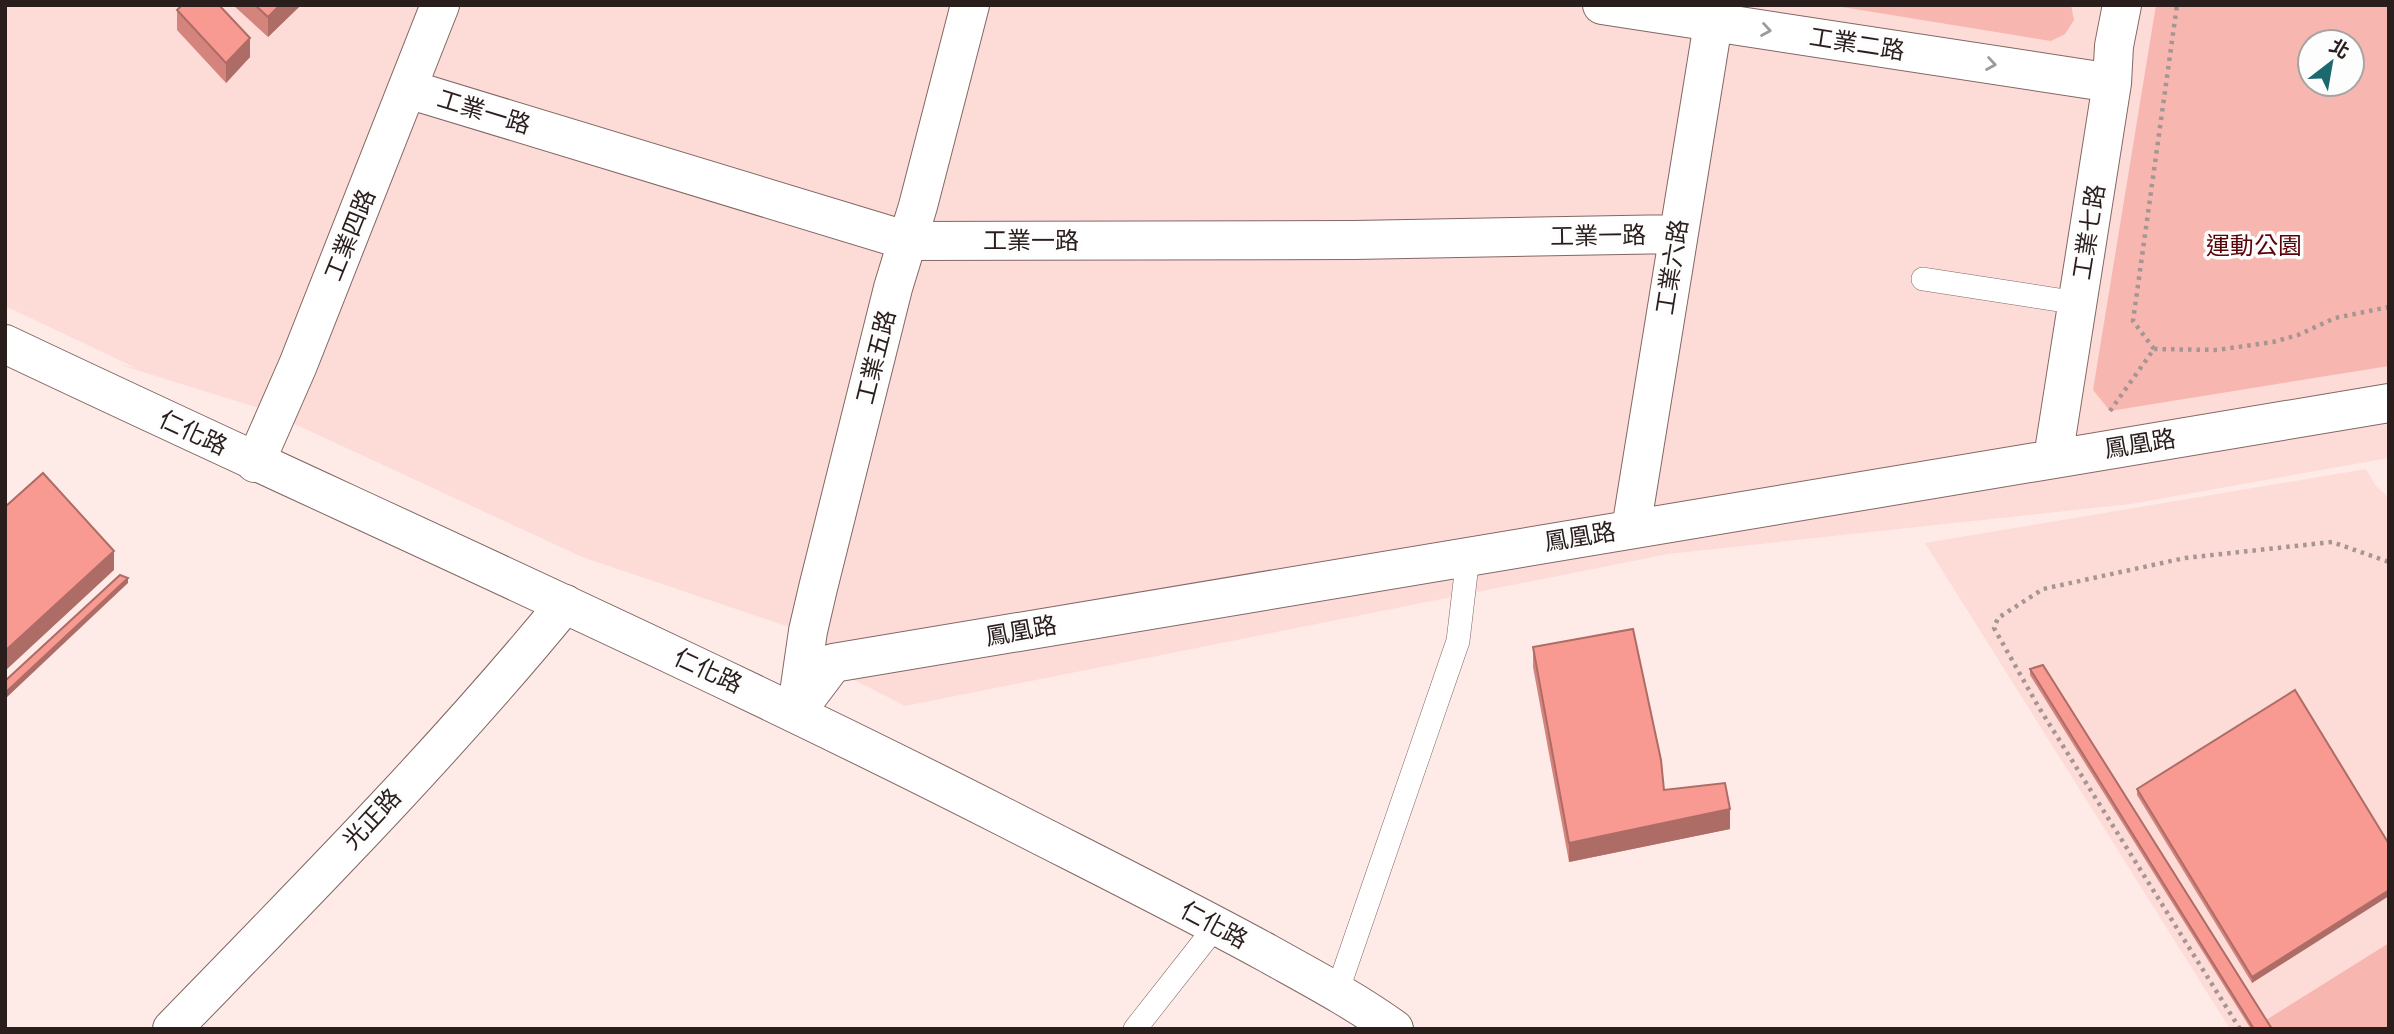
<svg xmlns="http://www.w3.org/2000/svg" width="2394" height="1034" font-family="Cabin,'Noto Sans TC',sans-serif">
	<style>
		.built { fill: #fddcd8; fill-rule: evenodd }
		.green { fill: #f7b7b0; fill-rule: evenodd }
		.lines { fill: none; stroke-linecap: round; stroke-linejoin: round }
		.lane-casing { stroke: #826763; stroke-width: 24 }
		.street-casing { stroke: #826763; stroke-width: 40 }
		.secondary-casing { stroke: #826763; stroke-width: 40 }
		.path { stroke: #a59593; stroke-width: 4.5; stroke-dasharray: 3.5 5; stroke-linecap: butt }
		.lane { stroke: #fff; stroke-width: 23 }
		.street { stroke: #fff; stroke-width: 38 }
		.secondary { stroke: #fff; stroke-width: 38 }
		.wall { fill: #d5847d }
		.shaded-wall { fill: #ae6c66 }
		.building { fill: #f89a91; stroke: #ae6c66; stroke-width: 2 }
		.oneway { stroke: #9f9a99 }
		.labels { text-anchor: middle; stroke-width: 7; stroke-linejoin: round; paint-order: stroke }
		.street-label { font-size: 24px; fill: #2a1e1d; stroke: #fdfdfd }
		.park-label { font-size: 24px; fill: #590409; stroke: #fdfdfd }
	</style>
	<rect width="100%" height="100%" fill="#feebe8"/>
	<path class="built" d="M5 5H2389V458L2131 504 1668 554 905 706 813 659 819 637 582 557 262 409 117 364 136 368 5 306ZM2310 42H2352V84H2310Z
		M2366 469 2376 486 2389 498V1029H2230L1925 543Z"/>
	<path class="green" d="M1830 5H2071L2074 20 2065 34 2051 41Z
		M2156 5H2389V366L2110 411 2093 390ZM2310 42H2352V84H2310Z
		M2389 943V1029H2271L2266 1020Z"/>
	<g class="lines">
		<defs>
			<path id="lane" d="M1923 279 2078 303
				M1337 992 1458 641 1468 556
				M1135 1029 1216 926"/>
			<path id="street" d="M1602 5 2112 83
				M408 89 908 241 1354 240 1677 234
				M2053 458 2112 83 2114 46 2122 5
				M255 463 298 365 440 5
				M1631 529 1716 5
				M797 707 808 631 818 588 893 288 918 206 970 5
				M796 712 833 663 2389 403
				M172 1029C306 891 443 753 565 604"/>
			<path id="secondary" d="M5 344C338 502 676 650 1004 817 1092 862 1181 906 1267 953 1310 977 1354 1000 1394 1029"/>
		</defs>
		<use href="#lane" class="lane-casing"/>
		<use href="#street" class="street-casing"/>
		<use href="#secondary" class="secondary-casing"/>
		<path class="path" d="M2154 349 2133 321 2177 5
			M2154 349 2217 350 2273 342 2298 335 2335 318 2389 307
			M2110 411 2154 349
			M2240 1029 2038 706 1994 628 1998 618 2043 589 2185 558 2332 542 2389 562"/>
		<use href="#lane" class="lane"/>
		<use href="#street" class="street"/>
		<use href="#secondary" class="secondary"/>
	</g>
	<path class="wall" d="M233 5H301L268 37Z
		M177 10 250 57 226 83 177 30Z
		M1533 647 1664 790 1730 829 1569 862 1533 667Z
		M2030 669 2272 1029H2251L2030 675Z
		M2137 789 2389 844 2252 983 2137 795Z"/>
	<path class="shaded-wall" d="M280 5H301L268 37V17Z
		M250 38V57L226 83V63Z
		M114 551V570L5 671V651Z
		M128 578V583L5 699V693Z
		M1730 809V829L1569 862V843Z
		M2389 890V896L2252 983V977Z"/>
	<path class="building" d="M182 5H219L250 38 226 63 177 10Z
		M255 5H280L268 17Z
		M43 473 114 551 5 651V507Z
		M120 575 128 578 5 693V681Z
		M1633 629 1661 760 1664 790 1725 783 1730 809 1569 843 1533 647Z
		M2043 665 2272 1029H2254L2030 669Z
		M2295 690 2389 844V890L2252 977 2137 789Z"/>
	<defs><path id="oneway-chevron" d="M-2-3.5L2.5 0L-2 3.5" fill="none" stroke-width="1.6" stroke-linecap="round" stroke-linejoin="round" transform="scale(1.75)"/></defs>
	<g class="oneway">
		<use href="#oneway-chevron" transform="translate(1766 30) rotate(9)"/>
		<use href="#oneway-chevron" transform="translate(1991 64) rotate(9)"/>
	</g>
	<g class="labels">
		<g class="street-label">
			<text transform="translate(1857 44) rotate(9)" y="8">工業二路</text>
			<text transform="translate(484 112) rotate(17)" y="8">工業一路</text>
			<text transform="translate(2089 232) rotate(-81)" y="8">工業七路</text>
			<text transform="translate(350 235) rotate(-68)" y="8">工業四路</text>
			<text transform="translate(1598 236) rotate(-1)" y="8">工業一路</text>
			<text x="1031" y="249">工業一路</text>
			<text transform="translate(1672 267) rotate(-81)" y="8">工業六路</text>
			<text transform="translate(876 357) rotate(-76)" y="8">工業五路</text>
			<text transform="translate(193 433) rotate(25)" y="8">仁化路</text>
			<text transform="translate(2140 444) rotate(-9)" y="8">鳳凰路</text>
			<text transform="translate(1580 537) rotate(-9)" y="8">鳳凰路</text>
			<text transform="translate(1021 631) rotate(-10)" y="8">鳳凰路</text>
			<text transform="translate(708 671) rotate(25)" y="8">仁化路</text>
			<text transform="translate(372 819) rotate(-47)" y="8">光正路</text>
			<text transform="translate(1214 925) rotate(28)" y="8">仁化路</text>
		</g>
		<g class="park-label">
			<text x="2254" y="254">運動公園</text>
		</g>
	</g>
	<rect width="2394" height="1034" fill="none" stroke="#2a1e1d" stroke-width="14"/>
	<g transform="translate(2331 63) rotate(31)"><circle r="33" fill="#fdfdfd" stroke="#a9a4a3" stroke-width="2"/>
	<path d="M0-5L12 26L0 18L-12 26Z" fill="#1b686e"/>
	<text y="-10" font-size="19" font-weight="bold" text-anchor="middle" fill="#2a1e1d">北</text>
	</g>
</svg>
